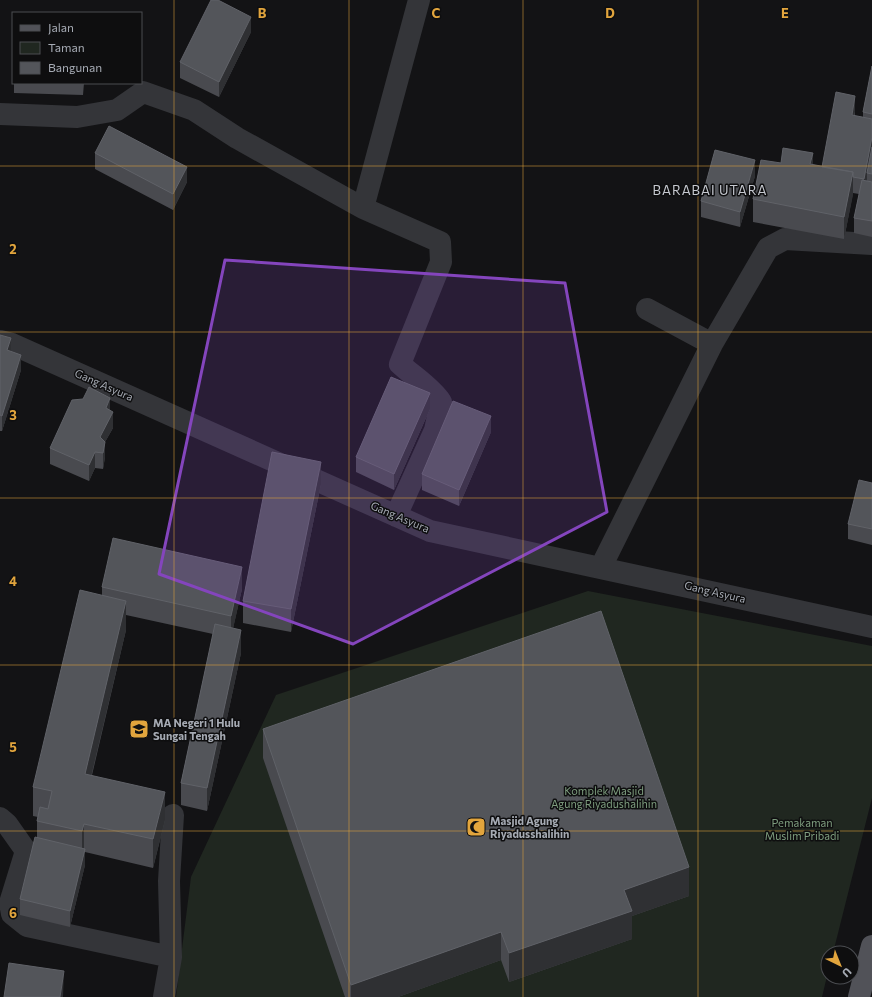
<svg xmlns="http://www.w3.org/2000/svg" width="872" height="997" font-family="Commissioner,sans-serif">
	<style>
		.green { fill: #202720 }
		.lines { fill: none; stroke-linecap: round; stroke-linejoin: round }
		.minor { stroke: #343539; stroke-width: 22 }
		.major { stroke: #515258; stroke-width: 22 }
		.wall { fill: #494a4f }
		.shaded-wall { fill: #2f3033 }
		.building { fill: #53555a; stroke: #606268 }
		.marked { fill: #8445bd; fill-opacity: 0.2; stroke: #8445bd; stroke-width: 3; stroke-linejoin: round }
		.grid { fill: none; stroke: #e2a53d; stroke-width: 1; stroke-opacity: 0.55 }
		.labels { text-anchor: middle; stroke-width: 3; stroke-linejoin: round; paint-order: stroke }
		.street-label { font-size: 11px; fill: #a6abb4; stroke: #0e0e0f }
		.poi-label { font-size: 11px; font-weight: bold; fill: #a6abb4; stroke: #0e0e0f; text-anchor: start }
		.park-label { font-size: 11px; fill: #7e9d7f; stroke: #0e0e0f }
		.quarter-label { font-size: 13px; letter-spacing: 1px; fill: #c6c9d0; stroke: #0e0e0f }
		.grid-label { font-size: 13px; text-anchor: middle; font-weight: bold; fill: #e2a53d; stroke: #0e0e0f; stroke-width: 3; stroke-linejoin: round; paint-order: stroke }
	</style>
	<rect width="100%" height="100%" fill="#131315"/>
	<path class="green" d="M588 591 872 646V798L833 953H828V972L822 997H176L191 877 276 695Z"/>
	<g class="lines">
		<path class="minor" d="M0 114 77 117 117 110 143 92 194 110 237 138 363 208 419 0
			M363 208 440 242 441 262 400 364C414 377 431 387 441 402L435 430 396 516
			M0 341 12 344 430 531 872 627
			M712 344 768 248 785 239 872 244
			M601 567 712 344 647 309
			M0 818 7 824 26 851 10 903 12 914 27 926 171 957
			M164 997 171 957 169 881 173 815"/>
		<path class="major" d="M859 997 872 946"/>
	</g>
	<path class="wall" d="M251 32 219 97 180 78V62Z
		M872 66V237L854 233V218L859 194 853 193 844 239 753 222V199L781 163 813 165 822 167 855 111V116L863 117V112Z
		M14 83H84L83 95 14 93Z
		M95 153 187 182 173 210 95 169Z
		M755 176 740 227 701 217V201Z
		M0 335 11 351 21 370 2 431H0Z
		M430 409 394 490 356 472V457Z
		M110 410 113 428 105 442V457L103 469 95 468 89 481 50 464V448Z
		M491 432 459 506 422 490V474Z
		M872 483V545L848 539V524Z
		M321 484 291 632 243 623V601Z
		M102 587 242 589 233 628 241 653 207 811 181 805V783L213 634 126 615V630L92 775 165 820 153 868 85 852V865L70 927 20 915V899L37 838V821L38 817 33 816V787L102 596Z
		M263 729 689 896 632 916V939L509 982 501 960 398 997H345L263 758Z"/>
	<path class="shaded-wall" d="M251 17V32L219 97V82Z
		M855 96V111L852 131V115Z
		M872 137V153L867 173V179L864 195V179Z
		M813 153V176L810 164Z
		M755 160V176L740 227V212Z
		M187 167V182L173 210V194Z
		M853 172V195L844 239V217Z
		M11 338V354L7 350Z
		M21 355V370L2 431V416Z
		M430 393V409L394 490V474Z
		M110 398V414L106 408Z
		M113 412V428L105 442V457L103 469V453L100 437Z
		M491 416V432L459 506V490Z
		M95 452V468L89 481V465Z
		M321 462V484L291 632V609Z
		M242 567V589L231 638V616Z
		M126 601V630L85 802V774Z
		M241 630V653L207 811V788Z
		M165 792V820L153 868V839Z
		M84 824V852L82 860V831Z
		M85 849V865L70 927V911Z
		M689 867V896L632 916V939L509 982V953L624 890Z
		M501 932V960L398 997H351V985Z
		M64 971 63 997H60Z"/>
	<path class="building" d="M211 0H218L251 17 219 82 180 62Z
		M872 66V114L863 112Z
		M836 92 855 96 852 115 872 119V137L864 179 853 177V172L822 167Z
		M109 126 187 167 173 194 95 153Z
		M872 147V174L867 173Z
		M783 148 813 153 810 164 853 172 844 217 753 199 761 160 781 163Z
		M715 150 755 160 740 212 701 201Z
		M862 180 872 182V221L854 218Z
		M0 335 11 338 7 350 21 355 2 416 0 415Z
		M391 377 430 393 394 474 356 457Z
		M89 387 110 398 106 408 113 412 100 437 105 442 103 453 95 452 89 465 50 448 72 400 83 399Z
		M453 401 491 416 459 490 422 474Z
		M272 452 321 462 291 609 243 601Z
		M859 480 872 483V529L848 524Z
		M113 538 242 567 231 616 102 587Z
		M80 590 126 601 85 774 165 792 153 839 84 824 82 831 37 821 40 807 48 809 52 791 33 787Z
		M601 611 689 867 624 890 632 911 509 953 501 932 351 985 263 729Z
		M215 624 241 630 207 788 181 783Z
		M35 837 85 849 70 911 20 899Z
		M9 963 64 971 60 997H4Z"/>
	<path class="marked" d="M225 260 565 283 607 512 353 644 159 574Z"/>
	<path class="grid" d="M174 0V997M349 0V997M523 0V997M698 0V997M0 166H872M0 332H872M0 498H872M0 665H872M0 831H872"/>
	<defs>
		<symbol id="school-square" viewBox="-11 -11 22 22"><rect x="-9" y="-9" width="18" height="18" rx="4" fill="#e2a53d" stroke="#0e0e0f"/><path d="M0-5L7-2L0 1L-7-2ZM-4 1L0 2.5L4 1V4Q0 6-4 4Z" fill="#111"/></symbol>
		<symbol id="mosque-square" viewBox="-11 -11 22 22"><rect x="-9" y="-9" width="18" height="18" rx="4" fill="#e2a53d" stroke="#0e0e0f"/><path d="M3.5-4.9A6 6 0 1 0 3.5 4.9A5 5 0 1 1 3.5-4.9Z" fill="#111"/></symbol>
	</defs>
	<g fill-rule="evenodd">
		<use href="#school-square" x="128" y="718" width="22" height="22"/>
		<use href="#mosque-square" x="465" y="816" width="22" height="22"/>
	</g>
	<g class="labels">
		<g class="street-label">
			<text transform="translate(104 385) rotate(24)" y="4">Gang Asyura</text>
			<text transform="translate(400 517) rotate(23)" y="4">Gang Asyura</text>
			<text transform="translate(715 592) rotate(13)" y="4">Gang Asyura</text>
		</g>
		<g class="poi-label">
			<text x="153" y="727">MA Negeri 1 Hulu<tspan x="153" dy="13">Sungai Tengah</tspan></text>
			<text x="490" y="825">Masjid Agung<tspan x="490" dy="13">Riyadusshalihin</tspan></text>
		</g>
		<g class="park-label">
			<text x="604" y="795">Komplek Masjid<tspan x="604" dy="13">Agung Riyadushalihin</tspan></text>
			<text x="802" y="827">Pemakaman<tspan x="802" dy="13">Muslim Pribadi</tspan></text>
		</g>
		<g class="quarter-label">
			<text x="710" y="195">BARABAI UTARA</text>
		</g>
	</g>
	<g class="grid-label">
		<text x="262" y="18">B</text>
		<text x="436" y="18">C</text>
		<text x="610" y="18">D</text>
		<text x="785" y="18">E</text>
		<text x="13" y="254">2</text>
		<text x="13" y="420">3</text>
		<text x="13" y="586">4</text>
		<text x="13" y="752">5</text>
		<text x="13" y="918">6</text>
	</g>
	<rect x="12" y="12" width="130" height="72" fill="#0e0e0f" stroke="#4b4d51"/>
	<rect x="20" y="25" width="20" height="6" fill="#515258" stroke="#4b4d51"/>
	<text x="48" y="32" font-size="12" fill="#a6abb4">Jalan</text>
	<rect x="20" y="42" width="20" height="12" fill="#202720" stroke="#4b4d51"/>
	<text x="48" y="52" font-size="12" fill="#a6abb4">Taman</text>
	<rect x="20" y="62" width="20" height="12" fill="#53555a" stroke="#4b4d51"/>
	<text x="48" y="72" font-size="12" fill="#a6abb4">Bangunan</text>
	<g transform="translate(840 965) rotate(137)"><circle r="19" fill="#0e0e0f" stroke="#4b4d51"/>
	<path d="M0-3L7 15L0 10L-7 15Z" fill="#e2a53d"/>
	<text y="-6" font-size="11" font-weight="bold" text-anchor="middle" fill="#a6abb4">U</text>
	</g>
</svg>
